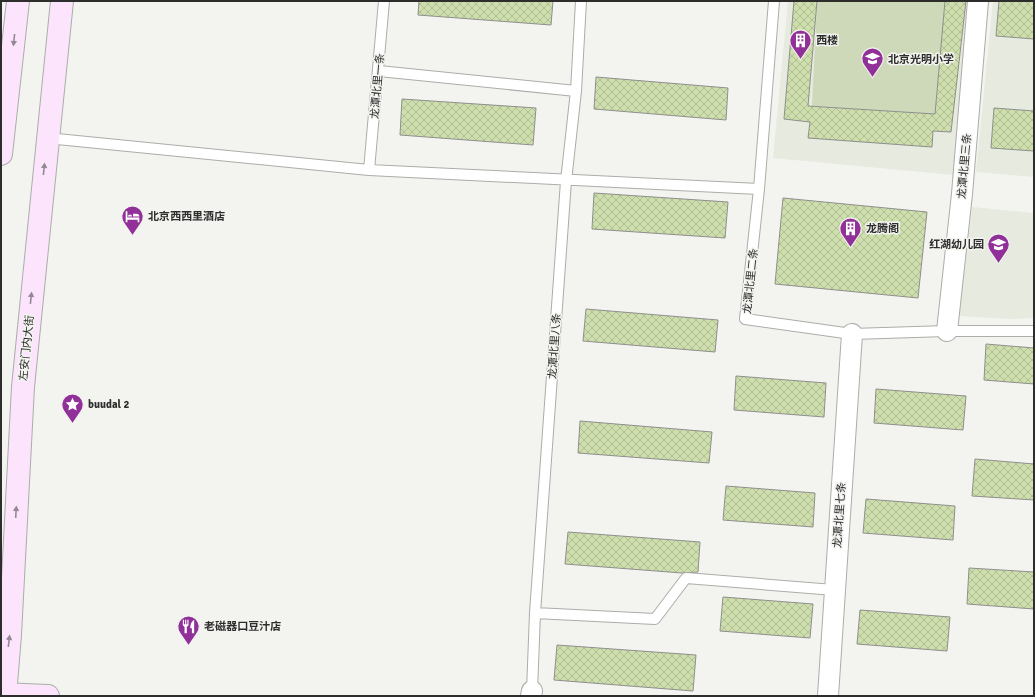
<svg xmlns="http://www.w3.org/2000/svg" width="1035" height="697" font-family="Signika,'Noto Sans SC',sans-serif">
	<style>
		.built { fill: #e6eadf }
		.park { fill: #ced9ba }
		.building { fill: url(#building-cross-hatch); stroke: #8e8f8c }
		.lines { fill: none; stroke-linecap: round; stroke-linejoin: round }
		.lane-casing { stroke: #abada9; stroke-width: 12 }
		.street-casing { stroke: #abada9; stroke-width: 22 }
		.secondary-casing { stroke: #abada9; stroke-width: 24 }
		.lane { stroke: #fff; stroke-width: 10 }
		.street { stroke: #fff; stroke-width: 20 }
		.secondary { stroke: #fbe4fc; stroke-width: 22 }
		.oneway { fill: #948894 }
		.labels { text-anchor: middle; stroke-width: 3; stroke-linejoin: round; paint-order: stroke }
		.poi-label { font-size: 11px; font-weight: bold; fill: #2d2d2c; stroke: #f3f4f0; text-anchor: start }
		.street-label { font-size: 11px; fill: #2d2d2c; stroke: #f3f4f0 }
	</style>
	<defs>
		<pattern id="building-cross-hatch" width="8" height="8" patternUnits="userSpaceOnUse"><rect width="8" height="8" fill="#cedead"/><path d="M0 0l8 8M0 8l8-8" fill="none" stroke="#b1bf95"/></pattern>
	</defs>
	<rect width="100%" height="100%" fill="#f3f4f0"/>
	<path class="built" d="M788 1H970L953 175 773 158Z
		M993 1H1034V177L976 172Z
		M972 207 1034 213V318L1010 319 959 316Z"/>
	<path class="park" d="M817 1H945L935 114 812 106Z"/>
	<path class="building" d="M419 1H553L551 25 418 15Z
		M794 1H817L808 106 935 114 945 1H966L951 132 933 131 932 147 808 138 810 122 784 119Z
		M999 1H1034V39L996 36Z
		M596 77 728 88 726 120 594 109Z
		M402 99 536 108 533 145 400 135Z
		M994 108 1034 111V151L991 148Z
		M594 193 728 202 725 238 592 229Z
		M783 198 927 212 918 298 775 284Z
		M586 309 718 320 715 352 583 341Z
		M986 344 1034 348V384L984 380Z
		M736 376 826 383 824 417 734 410Z
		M876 389 966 396 963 430 874 423Z
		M580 421 712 432 709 463 578 453Z
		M975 459 1034 464V500L972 496Z
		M726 486 815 493 813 527 723 520Z
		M866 499 955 506 953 540 863 533Z
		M568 532 700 542 698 572 682 573 565 564Z
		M969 568 1034 572V609L967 604Z
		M723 597 813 604 810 638 720 631Z
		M860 610 950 617 947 651 857 644Z
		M557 645 696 655 693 691 554 680Z"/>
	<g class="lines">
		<defs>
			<path id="lane" d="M774 1 759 189 745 319 852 334 947 331H1034
				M379 71 576 91
				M47 138 369 170 759 189
				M369 170 384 1
				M535 613 655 619 686 578 834 590
				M532 691 535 613 566 181 576 91 581 1"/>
			<path id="street" d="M947 331 962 194 978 1
				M531 696 532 691
				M828 696 852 334"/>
			<path id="secondary" d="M1 154 18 1
				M1 694 48 696
				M5 696 10 635 23 387 62 1"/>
		</defs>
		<use href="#lane" class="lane-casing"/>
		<use href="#street" class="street-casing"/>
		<use href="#secondary" class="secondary-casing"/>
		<use href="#lane" class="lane"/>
		<use href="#street" class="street"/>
		<use href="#secondary" class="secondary"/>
	</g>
	<defs><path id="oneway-solid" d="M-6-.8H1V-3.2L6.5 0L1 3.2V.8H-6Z"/></defs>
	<g class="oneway">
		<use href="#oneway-solid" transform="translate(14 40) rotate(96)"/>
		<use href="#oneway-solid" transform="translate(44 169) rotate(-84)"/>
		<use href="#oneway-solid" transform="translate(31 298) rotate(-84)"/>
		<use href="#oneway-solid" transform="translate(16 512) rotate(-87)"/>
		<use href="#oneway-solid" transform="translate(9 641) rotate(-83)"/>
	</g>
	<defs>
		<symbol id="building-pin" viewBox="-11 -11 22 30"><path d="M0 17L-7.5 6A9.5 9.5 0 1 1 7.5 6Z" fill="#913098" stroke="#f3f4f0"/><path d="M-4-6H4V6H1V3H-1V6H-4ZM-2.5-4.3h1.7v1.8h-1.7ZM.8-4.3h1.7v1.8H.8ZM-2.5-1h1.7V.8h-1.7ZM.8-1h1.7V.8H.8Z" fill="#fff"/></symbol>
		<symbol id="school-pin" viewBox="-11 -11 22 30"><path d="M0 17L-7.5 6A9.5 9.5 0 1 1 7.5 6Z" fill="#913098" stroke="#f3f4f0"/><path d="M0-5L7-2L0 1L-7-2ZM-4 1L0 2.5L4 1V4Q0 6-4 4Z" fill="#fff"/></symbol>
		<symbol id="hotel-pin" viewBox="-11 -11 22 30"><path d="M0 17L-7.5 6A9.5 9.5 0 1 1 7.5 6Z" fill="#913098" stroke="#f3f4f0"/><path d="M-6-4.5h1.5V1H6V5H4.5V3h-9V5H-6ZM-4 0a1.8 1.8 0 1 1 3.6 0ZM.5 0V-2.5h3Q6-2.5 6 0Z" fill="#fff"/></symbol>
		<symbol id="sight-pin" viewBox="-11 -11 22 30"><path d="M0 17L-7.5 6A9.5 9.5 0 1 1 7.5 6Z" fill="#913098" stroke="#f3f4f0"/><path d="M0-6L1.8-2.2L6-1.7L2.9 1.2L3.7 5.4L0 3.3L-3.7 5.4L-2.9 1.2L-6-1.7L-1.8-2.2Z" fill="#fff"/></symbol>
		<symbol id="restaurant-pin" viewBox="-11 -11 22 30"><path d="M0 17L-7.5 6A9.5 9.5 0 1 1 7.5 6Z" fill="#913098" stroke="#f3f4f0"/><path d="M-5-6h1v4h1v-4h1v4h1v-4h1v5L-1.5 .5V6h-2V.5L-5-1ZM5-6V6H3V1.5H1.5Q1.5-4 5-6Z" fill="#fff"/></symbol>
	</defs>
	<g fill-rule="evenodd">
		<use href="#building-pin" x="788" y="28" width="25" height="34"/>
		<use href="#school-pin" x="860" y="46" width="25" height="34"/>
		<use href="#hotel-pin" x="120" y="204" width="25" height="34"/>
		<use href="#building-pin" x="838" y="216" width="25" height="34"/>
		<use href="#school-pin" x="986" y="232" width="25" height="34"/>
		<use href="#sight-pin" x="60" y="392" width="25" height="34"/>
		<use href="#restaurant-pin" x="176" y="614" width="25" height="34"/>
	</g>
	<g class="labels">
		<g class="poi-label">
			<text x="816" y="44">西楼</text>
			<text x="888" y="63">北京光明小学</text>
			<text x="148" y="220">北京西西里酒店</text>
			<text x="866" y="232">龙腾阁</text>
			<text x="984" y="248" text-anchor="end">红湖幼儿园</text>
			<text x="88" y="408">buudal 2</text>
			<text x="204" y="630">老磁器口豆汁店</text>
		</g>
		<g class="street-label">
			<text transform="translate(377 86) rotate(-85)" y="4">龙潭北里一条</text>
			<text transform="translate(964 166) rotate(-85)" y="4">龙潭北里三条</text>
			<text transform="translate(750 281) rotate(-84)" y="4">龙潭北里二条</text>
			<text transform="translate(554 346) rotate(-86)" y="4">龙潭北里八条</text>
			<text transform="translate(26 348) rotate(-84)" y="4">左安门内大街</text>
			<text transform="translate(839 515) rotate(-86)" y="4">龙潭北里七条</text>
		</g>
	</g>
	<rect width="1035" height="697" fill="none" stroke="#2d2d2c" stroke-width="4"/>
</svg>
